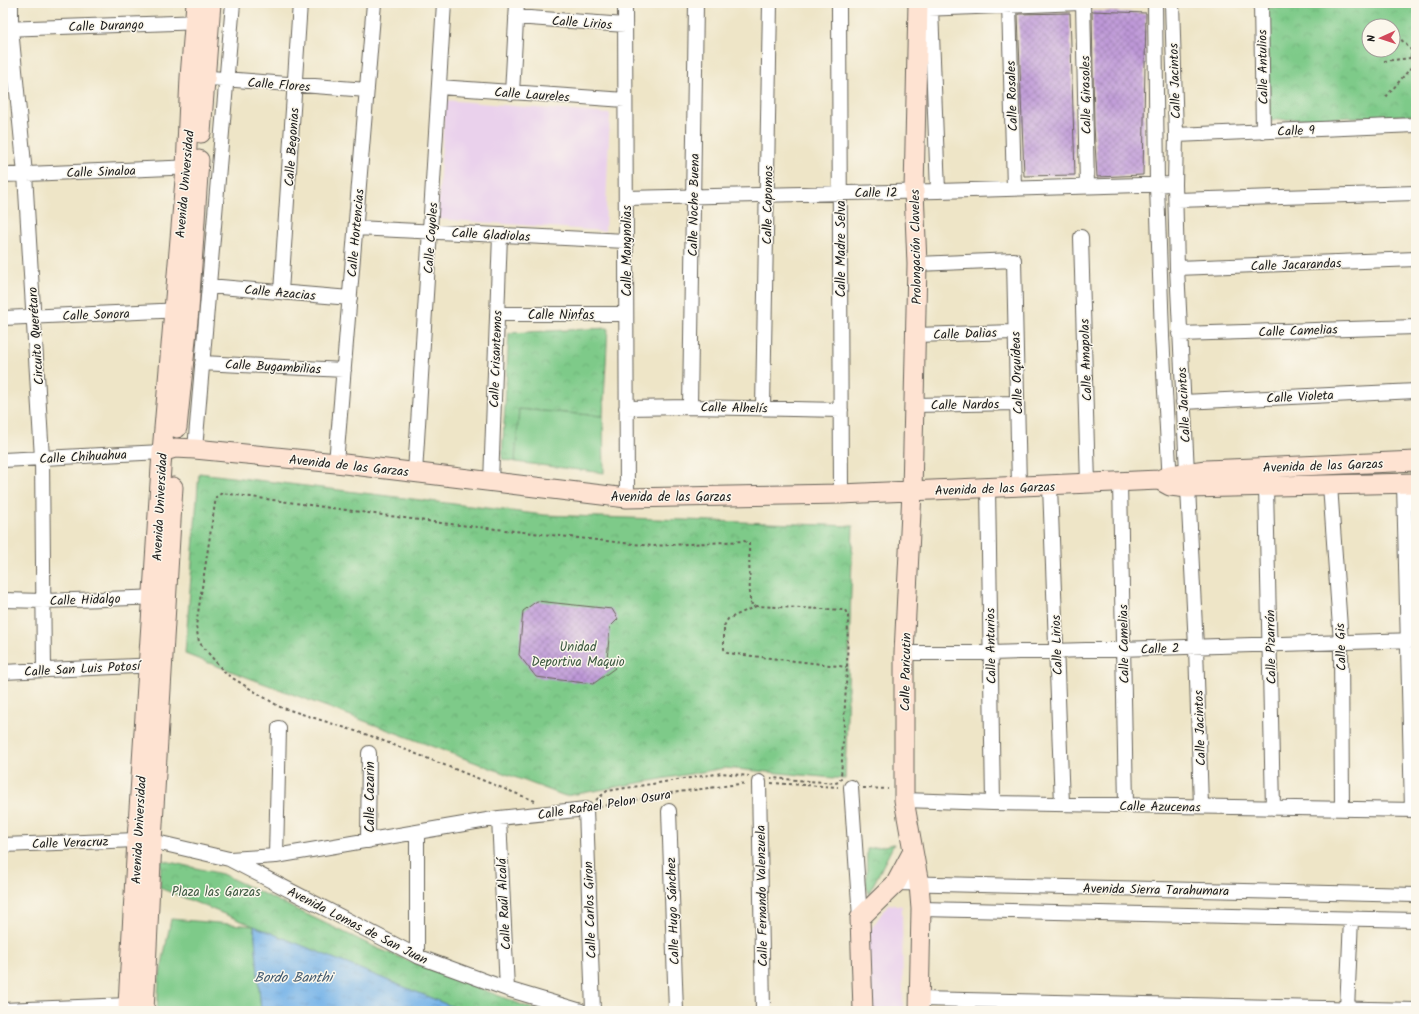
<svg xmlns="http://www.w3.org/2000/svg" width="1419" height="1014" font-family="Kalam,sans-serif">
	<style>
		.built { fill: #ead1ec }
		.green { fill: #7eca89; stroke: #4d7352 }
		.park { fill: url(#park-crowns); stroke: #4d7352; fill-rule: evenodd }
		.water { fill: url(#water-ripples); stroke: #496882 }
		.building { fill: url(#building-cross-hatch) }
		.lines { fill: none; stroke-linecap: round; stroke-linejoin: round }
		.street-casing { stroke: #666258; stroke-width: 16 }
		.secondary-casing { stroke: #666258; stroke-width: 21 }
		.path { stroke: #666258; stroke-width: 2; stroke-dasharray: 3 3; stroke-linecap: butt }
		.street { stroke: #fff; stroke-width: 14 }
		.secondary { stroke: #fee3d2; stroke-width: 19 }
		.labels { text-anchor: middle; stroke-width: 3; stroke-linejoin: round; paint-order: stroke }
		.street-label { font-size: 13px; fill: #1c1c1c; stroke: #fbf7ec }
		.park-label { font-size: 13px; fill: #3e5942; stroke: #fbf7ec }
		.water-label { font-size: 14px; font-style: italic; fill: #40586e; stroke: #fbf7ec }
	</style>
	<defs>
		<pattern id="park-crowns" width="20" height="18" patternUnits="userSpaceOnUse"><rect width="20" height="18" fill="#7eca89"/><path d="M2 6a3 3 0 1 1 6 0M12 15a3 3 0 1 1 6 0" fill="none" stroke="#6cad76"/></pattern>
		<pattern id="water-ripples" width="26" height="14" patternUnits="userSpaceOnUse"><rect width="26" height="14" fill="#76b3e8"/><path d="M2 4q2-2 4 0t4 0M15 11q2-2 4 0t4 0" fill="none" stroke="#6699c6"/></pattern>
		<pattern id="building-cross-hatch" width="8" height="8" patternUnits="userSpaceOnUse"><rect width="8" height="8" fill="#be98d8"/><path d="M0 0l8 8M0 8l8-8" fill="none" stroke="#9a7bae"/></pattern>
	</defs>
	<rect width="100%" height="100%" fill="#fbf7ec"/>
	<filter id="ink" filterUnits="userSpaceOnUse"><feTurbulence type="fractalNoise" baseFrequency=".025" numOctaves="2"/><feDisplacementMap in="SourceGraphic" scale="8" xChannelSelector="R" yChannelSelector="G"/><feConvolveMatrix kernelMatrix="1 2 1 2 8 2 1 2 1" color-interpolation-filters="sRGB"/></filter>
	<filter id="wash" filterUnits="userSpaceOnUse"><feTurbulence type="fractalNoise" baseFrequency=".012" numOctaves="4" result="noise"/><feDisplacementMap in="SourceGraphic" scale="16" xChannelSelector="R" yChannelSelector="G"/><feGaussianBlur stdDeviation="0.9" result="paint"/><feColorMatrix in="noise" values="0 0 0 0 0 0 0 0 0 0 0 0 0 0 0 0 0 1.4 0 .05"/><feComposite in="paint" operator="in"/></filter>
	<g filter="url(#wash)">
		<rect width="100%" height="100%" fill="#eee5c7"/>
		<path class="built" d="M445 100 610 114 605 231 437 219Z
			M888 904 902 906 903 1011H868L867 935Z"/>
		<path class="green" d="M518 409 603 416 604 473 515 462Z
			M171 919 254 926 261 1011H157L159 980Z"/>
		<path class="park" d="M1349 3H1416V115L1270 120 1267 8ZM1369 26H1393V50H1369Z
			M608 328 603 416 519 409 515 462 502 459 509 333Z
			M199 473 544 515 853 526 845 779 724 768 565 796 185 654Z
			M894 844 871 889 869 895 866 884 867 849Z
			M161 860 222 874 379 949 538 1011H463L160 888Z"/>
		<path class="water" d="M254 926 463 1011H261Z"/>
		<g id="blocks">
			<path class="building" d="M1092 11 1146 13 1143 175 1097 177 1094 126Z
				M1070 13 1075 175 1024 176 1018 14Z
				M537 601 612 609 618 619 610 627 607 660 615 668 593 684 536 677 519 655 523 611Z"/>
		</g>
	</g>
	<g filter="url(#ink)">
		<use href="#blocks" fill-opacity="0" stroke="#666258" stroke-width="1"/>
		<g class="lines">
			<defs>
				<path id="street" d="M11 3V29L25 174 42 458 44 670
					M625 3 627 498
					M839 3 841 494
					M1009 3 1014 188
					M1083 3 1087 186
					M1155 3 1157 185 1162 335 1170 484
					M1172 3 1176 135 1175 184 1177 268 1187 472
					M1261 3 1263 132
					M931 8 938 191
					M922 9 1080 3
					M516 17 625 25
					M3 29 203 22
					M197 77 367 90
					M439 87 625 100
					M512 93 517 3
					M1176 135 1416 125
					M3 175 194 167
					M626 198 938 191 1175 184
					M1176 200 1416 193
					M356 228 626 241
					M1081 237 1088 484
					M917 264 1014 260 1019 487
					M1177 268 1416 259
					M209 286 350 298
					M281 292 300 3
					M497 314H626
					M3 318 183 310
					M1179 334 1416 327
					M915 335 1015 332
					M202 363 344 370
					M1183 402 1416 391
					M914 405 1017 403
					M690 407 696 3
					M626 408 690 407 841 410
					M763 408 770 3
					M195 449 233 3
					M3 460 162 452
					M336 463 374 3
					M415 473 444 3
					M491 482 500 235
					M1120 482 1126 805
					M1404 484 1412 810
					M1330 485 1341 642 1342 809
					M1050 486 1062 804
					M1266 486 1273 808
					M988 488 993 803
					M1188 488 1196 647 1201 806
					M3 600 44 601 163 597
					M904 653H990L1416 640
					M3 672 158 665
					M759 782 763 1011
					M851 787 860 918
					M904 800 993 803 1416 810
					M669 811 676 1011
					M499 818 507 989
					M368 841 369 753
					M3 845 137 840 152 841 229 859 417 956 507 989 581 1011
					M276 856 279 728
					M230 859 276 856 499 818 586 809 593 1011
					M896 883 1416 895
					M921 909 1416 920
					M417 956V832
					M918 999 1416 1010
					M1347 1009 1351 919
					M3 1010 128 1005"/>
				<path id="secondary" d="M918 3 914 191 917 264 912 492 904 653V800L919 884 921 909 919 1011
					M201 133 211 3
					M177 428 189 310 199 160
					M162 452 175 448 195 449 336 463 627 498 841 494 1159 480 1170 475 1206 470 1416 461
					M1159 480 1170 486 1188 488 1416 483
					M129 1011 128 1005 137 840 162 452 186 168 190 77 196 3
					M144 1011 152 841 173 487
					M863 1011 860 918 896 883 913 851"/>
			</defs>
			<use href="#street" class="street-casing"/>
			<use href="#secondary" class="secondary-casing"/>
			<path class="path" d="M1382 20 1388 26
				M1393 31 1413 52
				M1416 50C1409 54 1409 61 1416 65
				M1384 61 1411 58
				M1386 97 1414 64
				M756 606 728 619 724 626V649L727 653 847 667
				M771 783 838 787
				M863 788 888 789
				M596 800 607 791 722 773 749 776
				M535 801 371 736 280 707 226 674 199 642 196 626 216 497 222 493 441 523 652 546 744 541 749 543 750 603 756 606 845 610 848 616 847 667 841 778 839 782 835 783 771 778
				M599 807 671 793 747 783"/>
			<use href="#street" class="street"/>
			<use href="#secondary" class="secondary"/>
		</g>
	</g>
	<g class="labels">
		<g class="street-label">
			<text transform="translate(582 22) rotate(4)" y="5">Calle Lirios</text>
			<text transform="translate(106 25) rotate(-2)" y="5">Calle Durango</text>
			<text transform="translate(1262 67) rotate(-91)" y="5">Calle Antulios</text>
			<text transform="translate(1174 81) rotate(-92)" y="5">Calle Jacintos</text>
			<text transform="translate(279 84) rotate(4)" y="5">Calle Flores</text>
			<text transform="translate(532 94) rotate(4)" y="5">Calle Laureles</text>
			<text transform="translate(1085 95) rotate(-91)" y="5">Calle Girasoles</text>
			<text transform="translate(1011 96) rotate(-92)" y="5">Calle Rosales</text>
			<text transform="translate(1296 130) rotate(-2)" y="5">Calle 9</text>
			<text transform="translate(291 147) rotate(-86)" y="5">Calle Begonias</text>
			<text transform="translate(101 171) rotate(-2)" y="5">Calle Sinaloa</text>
			<text transform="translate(184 184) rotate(-85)" y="5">Avenida Universidad</text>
			<text transform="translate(876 192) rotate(-1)" y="5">Calle 12</text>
			<text transform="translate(693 205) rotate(-89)" y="5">Calle Noche Buena</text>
			<text transform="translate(767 205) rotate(-89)" y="5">Calle Capomos</text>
			<text transform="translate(355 233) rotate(-85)" y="5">Calle Hortencias</text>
			<text transform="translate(491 234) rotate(3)" y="5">Calle Gladiolas</text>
			<text transform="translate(430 238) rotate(-86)" y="5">Calle Coyoles</text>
			<text transform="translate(915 247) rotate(-91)" y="5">Prolongación Claveles</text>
			<text transform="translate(840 249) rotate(-90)" y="5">Calle Madre Selva</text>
			<text transform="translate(626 251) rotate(-90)" y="5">Calle Mangnolias</text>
			<text transform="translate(1296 264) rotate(-2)" y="5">Calle Jacarandas</text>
			<text transform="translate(280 292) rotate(5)" y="5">Calle Azacias</text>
			<text transform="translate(96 314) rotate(-2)" y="5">Calle Sonora</text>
			<text x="561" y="319">Calle Ninfas</text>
			<text transform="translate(1298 330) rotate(-2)" y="5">Calle Camelias</text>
			<text transform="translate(965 333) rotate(-2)" y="5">Calle Dalias</text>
			<text transform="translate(35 336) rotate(-94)" y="5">Circuito Querétaro</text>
			<text transform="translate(495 359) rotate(-88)" y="5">Calle Crisantemos</text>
			<text transform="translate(1085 360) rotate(-92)" y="5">Calle Amapolas</text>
			<text transform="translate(273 366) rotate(3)" y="5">Calle Bugambilias</text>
			<text transform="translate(1016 373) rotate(-92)" y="5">Calle Orquídeas</text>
			<text transform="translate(1300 396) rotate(-3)" y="5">Calle Violeta</text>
			<text transform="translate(965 404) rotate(-1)" y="5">Calle Nardos</text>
			<text transform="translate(1183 405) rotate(-93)" y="5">Calle Jacintos</text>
			<text transform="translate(734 407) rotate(1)" y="5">Calle Alhelís</text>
			<text transform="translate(83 456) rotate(-3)" y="5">Calle Chihuahua</text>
			<text transform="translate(349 465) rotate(6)" y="5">Avenida de las Garzas</text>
			<text transform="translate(1323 465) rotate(-2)" y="5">Avenida de las Garzas</text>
			<text transform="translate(995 488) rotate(-2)" y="5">Avenida de las Garzas</text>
			<text x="671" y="501">Avenida de las Garzas</text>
			<text transform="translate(159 507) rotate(-87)" y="5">Avenida Universidad</text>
			<text transform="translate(85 599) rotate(-2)" y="5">Calle Hidalgo</text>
			<text transform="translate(1123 644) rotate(-91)" y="5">Calle Camelias</text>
			<text transform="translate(1056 645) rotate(-92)" y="5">Calle Lirios</text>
			<text transform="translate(990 646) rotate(-91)" y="5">Calle Anturios</text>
			<text transform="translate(1270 647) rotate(-91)" y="5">Calle Pizarrón</text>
			<text transform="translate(1340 647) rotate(-92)" y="5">Calle Gis</text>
			<text transform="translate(1160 648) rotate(-2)" y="5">Calle 2</text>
			<text transform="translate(82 668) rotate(-3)" y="5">Calle San Luis Potosí</text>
			<text transform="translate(905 672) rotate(-89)" y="5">Calle Paricutin</text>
			<text transform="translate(1199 728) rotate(-92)" y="5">Calle Jacintos</text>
			<text transform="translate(369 797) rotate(-90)" y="5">Calle Cazarin</text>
			<text transform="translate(604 804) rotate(-9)" y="5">Calle Rafael Pelon Osura</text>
			<text transform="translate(1160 806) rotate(1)" y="5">Calle Azucenas</text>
			<text transform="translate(138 830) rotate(-87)" y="5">Avenida Universidad</text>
			<text transform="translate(70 842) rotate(-2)" y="5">Calle Veracruz</text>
			<text transform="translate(1156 889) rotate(1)" y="5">Avenida Sierra Tarahumara</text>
			<text transform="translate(761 896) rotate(-91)" y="5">Calle Fernando Valenzuela</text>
			<text transform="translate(503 904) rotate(-93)" y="5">Calle Raúl Alcalá</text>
			<text transform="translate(589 910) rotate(-92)" y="5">Calle Carlos Giron</text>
			<text transform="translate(672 911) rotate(-92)" y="5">Calle Hugo Sánchez</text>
			<text transform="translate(358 925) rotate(27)" y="5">Avenida Lomas de San Juan</text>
		</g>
		<g class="park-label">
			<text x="578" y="651">Unidad<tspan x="578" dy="15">Deportiva Maquio</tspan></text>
			<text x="216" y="896">Plaza las Garzas</text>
		</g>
		<g class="water-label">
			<text x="293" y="982">Bordo Banthi</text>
		</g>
	</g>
	<rect width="1419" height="1014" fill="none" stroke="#fbf7ec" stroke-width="16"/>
	<g transform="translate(1381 38) rotate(267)"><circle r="19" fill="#fbf7ec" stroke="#a29f99"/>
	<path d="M0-3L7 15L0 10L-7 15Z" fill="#d1495b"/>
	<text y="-6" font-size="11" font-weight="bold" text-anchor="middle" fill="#1c1c1c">N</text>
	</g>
</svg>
